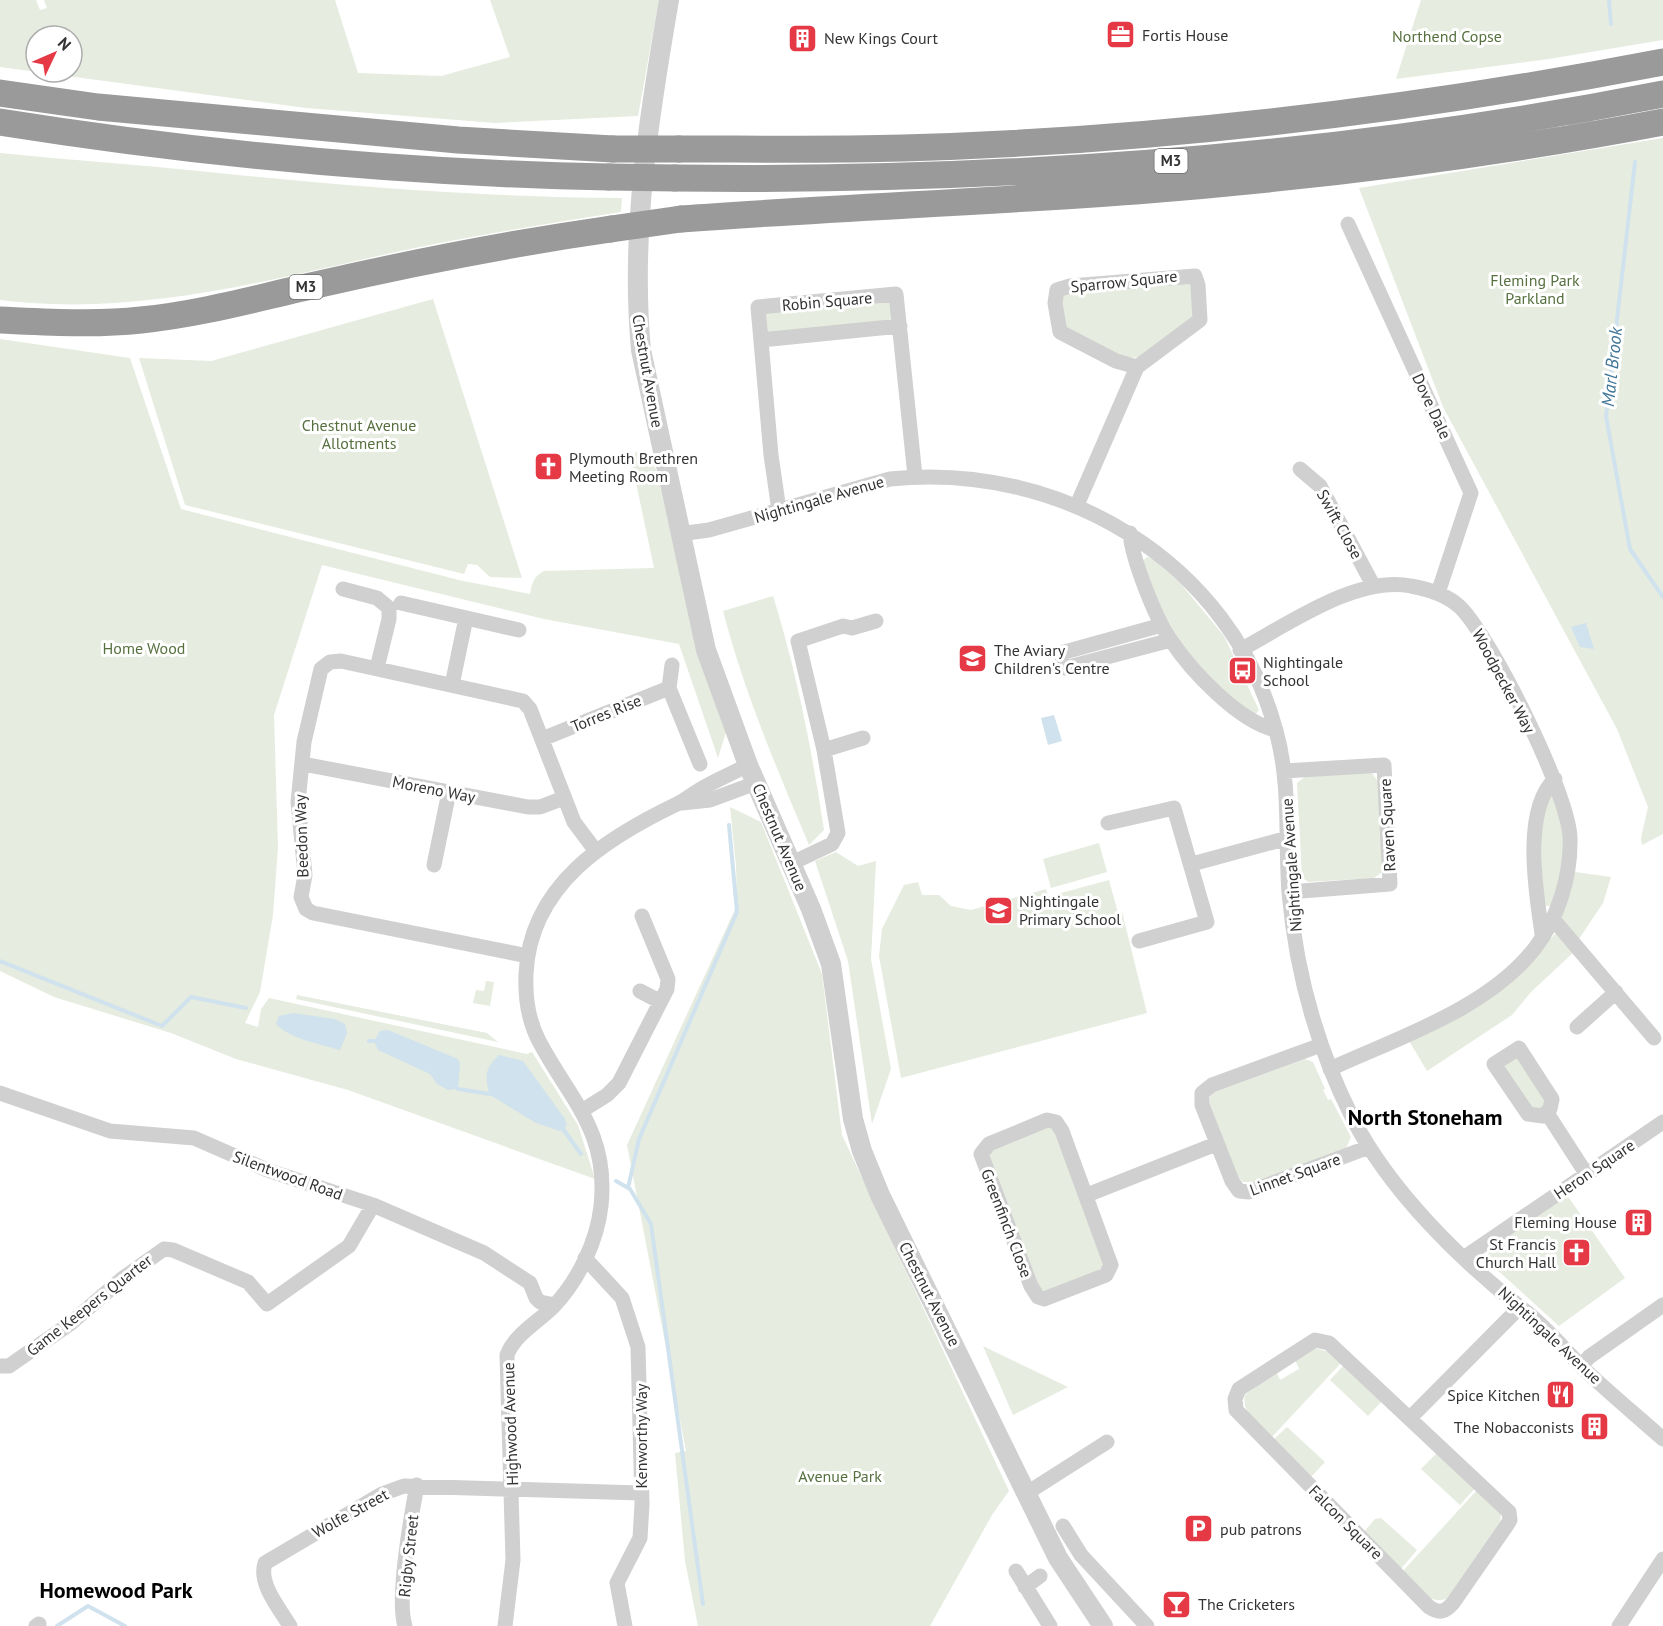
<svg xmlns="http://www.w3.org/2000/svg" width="1663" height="1626" font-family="'PT Sans',sans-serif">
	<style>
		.green { fill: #e6ecdf; fill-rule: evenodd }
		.water { fill: #cfe2ee }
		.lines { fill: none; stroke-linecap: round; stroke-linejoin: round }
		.stream { stroke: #cfe2ee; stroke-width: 4 }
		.minor { stroke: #d0d0d0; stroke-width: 15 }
		.tertiary { stroke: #d0d0d0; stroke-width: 20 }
		.motorway { stroke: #9a9a9a; stroke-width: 27 }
		.motorway-bridge { stroke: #9a9a9a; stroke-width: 27 }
		.labels { text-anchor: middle; stroke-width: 6; stroke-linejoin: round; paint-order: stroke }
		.shield { fill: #fff; stroke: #707070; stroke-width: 1.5 }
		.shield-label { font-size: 15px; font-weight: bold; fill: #333 }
		.poi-label { font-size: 16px; fill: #333; stroke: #fff; text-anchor: start }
		.park-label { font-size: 16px; fill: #56703f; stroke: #fff }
		.street-label { font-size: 16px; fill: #333; stroke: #fff }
		.water-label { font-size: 18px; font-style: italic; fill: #3f7597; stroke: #fff }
		.district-label { font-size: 22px; font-weight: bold; fill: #000; stroke: #fff }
	</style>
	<rect width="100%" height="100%" fill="#fff"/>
	<path class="green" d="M0 0H36L40 10 47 8 44 0H335L358 73 441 76 510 57 490 0H659L638 116 495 123 306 108 0 67ZM36 36H72V72H36Z
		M1421 0H1663V40L1549 59 1396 79Z
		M1663 138V834L1642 845 1641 838 1648 807 1617 729 1443 407 1359 188Z
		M0 153C66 160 133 164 199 171 341 186 479 197 622 198L621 212C546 224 471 236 396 252 266 281 134 317 0 300Z
		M1191 281 1197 316 1140 357 1127 358 1066 331 1061 295 1064 290Z
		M433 299 522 578 490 577 477 565 468 564 464 574 185 505 139 358 211 361Z
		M890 300 892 318 889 321 771 333 767 331 766 314 769 312Z
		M0 339 130 358 181 509 463 581 530 594C532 583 533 577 544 571L654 568 631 459 636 452 642 451 656 469 692 625 726 732 718 758 679 644 544 619 322 565 274 715 278 847 273 915 260 992 245 1023 258 1027 261 1009 269 998 527 1054 532 1052 578 1125 595 1179 348 1090 236 1059 171 1033 54 997 0 971Z
		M1147 557 1153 559 1181 584 1224 636 1259 710 1254 716C1195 670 1167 633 1143 561Z
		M773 596C797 673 812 751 824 830L809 845C777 769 744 692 723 611Z
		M1371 772 1380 784 1384 871 1374 878 1308 882 1302 877 1297 783 1307 775Z
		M1552 791 1563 828 1562 869 1552 906H1547L1542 903 1541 819Z
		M730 807 761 822 822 974 842 1135 1009 1491 992 1515 930 1626H698L685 1561 675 1453 686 1451 627 1145 737 905 736 866Z
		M1099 843 1107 872 1051 888 1043 859Z
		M836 852 858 866 876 861 871 959 891 1069 872 1124 848 961 815 861Z
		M1575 872 1611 877 1603 903 1579 939 1561 918Z
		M1109 880 1118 913 1122 912 1147 1013 901 1078 879 956 882 929 904 885 918 882 922 895H939L951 906 971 910 1046 889 1057 928 1050 896Z
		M1558 931 1575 951 1531 992 1512 1015 1427 1071 1408 1039 1524 966Z
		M486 981 494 982 490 1006 473 1003 476 990 484 991Z
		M297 995 487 1033 498 1042 296 999Z
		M1519 1048 1550 1094 1538 1117 1494 1064Z
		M1305 1059 1313 1062 1325 1089 1323 1090 1328 1100 1331 1099 1351 1137 1346 1148 1261 1182H1243L1233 1171 1209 1107 1210 1097 1214 1092Z
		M1042 1126 1053 1128 1104 1255 1103 1268 1099 1271 1045 1292 1040 1289 988 1154 990 1150Z
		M1567 1195 1625 1278 1559 1326 1495 1268 1488 1256 1490 1247Z
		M983 1346 1068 1387 1013 1415Z
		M1314 1348 1326 1351 1342 1362 1271 1438C1259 1426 1241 1413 1245 1395L1276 1371 1280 1380 1299 1369 1295 1360Z
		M1344 1365 1383 1400 1368 1416 1330 1380Z
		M1287 1427 1325 1462 1310 1478 1273 1440Z
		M1438 1452 1476 1487 1460 1505 1421 1469Z
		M1478 1489 1501 1514 1500 1522 1448 1598C1429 1607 1415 1585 1402 1572Z
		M1381 1518 1417 1550 1400 1570 1363 1533 1375 1519Z"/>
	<path class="water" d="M1586 623 1594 649 1580 647 1571 627Z
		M1054 715 1062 741 1048 745 1041 718Z
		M293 1013 335 1019 345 1024 347 1033 340 1050C320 1044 290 1039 276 1024L279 1016Z
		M388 1030 458 1059 460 1064 458 1089 448 1090 437 1084 430 1074 378 1050 374 1041 380 1031Z
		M499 1055 523 1061 565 1119 567 1126 560 1131 536 1123 490 1095C484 1077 485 1068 499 1055Z"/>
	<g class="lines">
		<path class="stream" d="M1609 0 1611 24
			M1635 162 1606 416 1630 549 1663 597
			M0 961 162 1026 191 997 246 1008
			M369 1041H374
			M458 1089 490 1094
			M563 1129 581 1154
			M616 1181 630 1189 651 1224 703 1604
			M628 1188 639 1139 737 912 729 825
			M57 1626 88 1606 125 1626"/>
		<path class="minor" d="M1348 224 1471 493 1438 593
			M761 340 900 326
			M1300 469 1320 486 1373 585
			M1077 505 1137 367 1116 361 1060 332 1055 303 1057 290 1070 286 1195 276 1198 285 1200 320 1137 367
			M779 510 771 455 758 307 896 294 915 476
			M1130 533C1132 559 1155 617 1170 639 1191 671 1239 722 1276 730
			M679 534 709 530 890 479C1060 461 1231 561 1276 731 1291 784 1285 838 1289 893 1296 972 1317 1048 1353 1119 1390 1191 1461 1261 1524 1310 1545 1326 1563 1348 1582 1367 1608 1392 1636 1415 1663 1439
			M343 589 377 598 389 608V619L377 668
			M401 603 519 630
			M1162 625 1061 653 1065 668 1171 640
			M1240 650C1287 625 1357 575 1411 586 1428 589 1447 595 1460 607 1492 639 1569 794 1570 838 1571 877 1558 918 1535 948 1488 1009 1397 1038 1330 1069
			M672 665 669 688 700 764
			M452 685 466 618
			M542 739 669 688
			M824 750 863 738
			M303 764 528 807H540L564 798
			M1284 771 1384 765 1390 884 1289 892
			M682 803 710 800 756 783
			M1108 823 1174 808 1207 922 1139 941
			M790 864 832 844 838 833 824 750 798 641 843 626 852 628 876 621
			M1192 864 1288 838
			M434 865 449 792
			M1553 919 1654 1038
			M1542 934C1536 892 1522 810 1555 779
			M528 956 313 913 306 909 301 897 305 875 298 802 304 742 321 669 330 662 341 661 523 701 530 709 574 822 595 850
			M640 991 659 1001
			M1577 1027 1616 992
			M1321 1045 1212 1085 1202 1093V1105L1232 1181 1239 1191 1249 1192 1369 1147
			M1519 1048 1552 1099 1550 1109 1543 1116 1528 1114 1494 1064Z
			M0 1093 110 1131 194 1138 267 1170 373 1205 484 1253 530 1283 536 1298 540 1302 555 1305
			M583 1110 607 1095 619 1083 667 989 668 979 642 916
			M1547 1113 1587 1175
			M1047 1120 1056 1122 1062 1131 1111 1265 1106 1275 1044 1299 1038 1297 1031 1286 981 1154 989 1144Z
			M1087 1195 1216 1144
			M1465 1257 1663 1122
			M585 1258 622 1298 638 1347 642 1504 640 1538 617 1583 625 1626
			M1315 1340 1329 1343 1509 1512 1510 1520 1507 1525 1453 1603C1445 1612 1440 1614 1429 1607L1236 1410 1235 1399 1239 1389Z
			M0 1366H9L71 1323 123 1278 164 1249 173 1250 248 1282 267 1304 349 1246 373 1205
			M1581 1366 1589 1357 1663 1305
			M1411 1417 1520 1307
			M1027 1493 1107 1442
			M1063 1526 1081 1555 1147 1626
			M1016 1571 1050 1626
			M1025 1587 1040 1576
			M36 1626 39 1624
			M290 1626C280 1609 258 1584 265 1563L382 1494 404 1486 640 1493
			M405 1626C396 1598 411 1517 417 1485
			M505 1626 513 1560 507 1355C515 1334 537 1323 553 1307 578 1281 597 1242 601 1206 609 1131 570 1100 539 1041 528 1020 525 997 526 974 530 885 606 838 677 804 688 799 697 790 708 785 721 778 735 772 748 765
			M1619 1626 1663 1559"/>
		<path class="tertiary" d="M669 0C649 116 630 232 641 350L706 650 748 765 811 909 831 964 853 1119 862 1151 880 1195 1058 1558 1103 1626"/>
		<path class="motorway" d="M0 93 98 107 458 140 613 149
			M0 122C201 154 406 173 609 177
			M679 149C753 149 828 150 903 148 1157 141 1413 110 1663 62
			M675 178C1006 182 1338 158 1663 94
			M681 219C832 208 985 202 1136 191 1312 177 1490 155 1663 122
			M0 320C47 322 95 325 141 320 202 314 260 297 320 284 416 262 513 243 611 229"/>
		<path class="motorway-bridge" d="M613 149H679
			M609 177 675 178
			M611 229 681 219"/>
	</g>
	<defs>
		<symbol id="office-square" viewBox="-11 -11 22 22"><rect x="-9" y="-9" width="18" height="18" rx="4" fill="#e63946" stroke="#fff"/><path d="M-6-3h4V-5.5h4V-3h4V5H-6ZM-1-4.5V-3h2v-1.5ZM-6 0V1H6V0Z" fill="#fff"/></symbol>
		<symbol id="building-square" viewBox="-11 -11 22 22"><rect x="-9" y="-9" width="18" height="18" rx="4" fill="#e63946" stroke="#fff"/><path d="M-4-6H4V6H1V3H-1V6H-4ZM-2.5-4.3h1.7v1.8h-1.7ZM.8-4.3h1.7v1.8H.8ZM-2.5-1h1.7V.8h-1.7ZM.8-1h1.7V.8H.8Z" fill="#fff"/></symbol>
		<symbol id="church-square" viewBox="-11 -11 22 22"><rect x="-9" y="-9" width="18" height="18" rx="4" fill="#e63946" stroke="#fff"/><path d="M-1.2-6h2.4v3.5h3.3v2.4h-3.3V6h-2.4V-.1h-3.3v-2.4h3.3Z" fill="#fff"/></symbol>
		<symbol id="school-square" viewBox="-11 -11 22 22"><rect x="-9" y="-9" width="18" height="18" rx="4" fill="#e63946" stroke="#fff"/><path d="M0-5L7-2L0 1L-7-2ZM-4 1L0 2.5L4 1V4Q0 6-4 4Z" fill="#fff"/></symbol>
		<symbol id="bus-square" viewBox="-11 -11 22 22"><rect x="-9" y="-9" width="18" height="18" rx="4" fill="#e63946" stroke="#fff"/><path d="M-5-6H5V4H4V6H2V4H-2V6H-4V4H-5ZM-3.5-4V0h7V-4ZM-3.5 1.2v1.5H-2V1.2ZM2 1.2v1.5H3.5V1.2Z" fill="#fff"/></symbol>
		<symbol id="restaurant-square" viewBox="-11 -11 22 22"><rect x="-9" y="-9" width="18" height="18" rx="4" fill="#e63946" stroke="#fff"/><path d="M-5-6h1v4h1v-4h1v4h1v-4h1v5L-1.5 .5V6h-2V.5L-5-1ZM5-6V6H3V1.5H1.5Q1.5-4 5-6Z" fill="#fff"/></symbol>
		<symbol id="parking-square" viewBox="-11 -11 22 22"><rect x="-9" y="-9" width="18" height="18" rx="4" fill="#e63946" stroke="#fff"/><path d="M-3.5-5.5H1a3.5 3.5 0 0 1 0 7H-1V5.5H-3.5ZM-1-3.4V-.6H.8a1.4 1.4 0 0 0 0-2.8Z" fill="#fff"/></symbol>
		<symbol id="bar-square" viewBox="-11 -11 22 22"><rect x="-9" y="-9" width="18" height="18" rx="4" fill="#e63946" stroke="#fff"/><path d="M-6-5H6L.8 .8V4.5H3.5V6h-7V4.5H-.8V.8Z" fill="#fff"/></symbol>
	</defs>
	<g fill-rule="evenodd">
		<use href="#office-square" x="1104" y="18" width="33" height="33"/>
		<use href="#building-square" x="786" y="22" width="33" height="33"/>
		<use href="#church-square" x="532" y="450" width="33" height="33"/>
		<use href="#school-square" x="956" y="642" width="33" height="33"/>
		<use href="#bus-square" x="1226" y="654" width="33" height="33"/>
		<use href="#school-square" x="982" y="894" width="33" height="33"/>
		<use href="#building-square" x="1622" y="1206" width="33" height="33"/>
		<use href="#church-square" x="1560" y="1236" width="33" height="33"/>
		<use href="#restaurant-square" x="1544" y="1378" width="33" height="33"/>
		<use href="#building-square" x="1578" y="1410" width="33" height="33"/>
		<use href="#parking-square" x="1182" y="1512" width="33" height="33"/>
		<use href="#bar-square" x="1160" y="1588" width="33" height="33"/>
	</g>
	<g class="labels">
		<g class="shield">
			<rect x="1154.5" y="149" width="33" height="24" rx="4.5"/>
			<rect x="289.5" y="275" width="33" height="24" rx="4.5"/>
		</g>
		<g class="shield-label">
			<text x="1171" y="166">M3</text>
			<text x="306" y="292">M3</text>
		</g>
		<g class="poi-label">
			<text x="1142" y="41">Fortis House</text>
			<text x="824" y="44">New Kings Court</text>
			<text x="569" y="464">Plymouth Brethren<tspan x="569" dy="18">Meeting Room</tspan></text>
			<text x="994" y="656">The Aviary<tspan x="994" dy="18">Children's Centre</tspan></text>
			<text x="1263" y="668">Nightingale<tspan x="1263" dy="18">School</tspan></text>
			<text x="1019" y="907">Nightingale<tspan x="1019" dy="18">Primary School</tspan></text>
			<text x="1617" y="1228" text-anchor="end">Fleming House</text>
			<text x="1556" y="1250" text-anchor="end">St Francis<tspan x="1556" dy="18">Church Hall</tspan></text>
			<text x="1540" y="1401" text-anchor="end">Spice Kitchen</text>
			<text x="1574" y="1433" text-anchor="end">The Nobacconists</text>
			<text x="1220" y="1535">pub patrons</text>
			<text x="1198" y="1610">The Cricketers</text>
		</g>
		<g class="park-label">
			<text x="1447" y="42">Northend Copse</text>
			<text x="1535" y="286">Fleming Park<tspan x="1535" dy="18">Parkland</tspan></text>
			<text x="359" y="431">Chestnut Avenue<tspan x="359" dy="18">Allotments</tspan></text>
			<text x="144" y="654">Home Wood</text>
			<text x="840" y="1482">Avenue Park</text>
		</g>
		<g class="street-label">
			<text transform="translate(1124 281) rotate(-6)" y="6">Sparrow Square</text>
			<text transform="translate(827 301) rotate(-5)" y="6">Robin Square</text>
			<text transform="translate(648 371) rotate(80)" y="6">Chestnut Avenue</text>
			<text transform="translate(1432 406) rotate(65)" y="6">Dove Dale</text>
			<text transform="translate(819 499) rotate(-16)" y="6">Nightingale Avenue</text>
			<text transform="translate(1340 524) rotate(61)" y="6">Swift Close</text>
			<text transform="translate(1504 681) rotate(62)" y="6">Woodpecker Way</text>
			<text transform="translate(606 713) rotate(-22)" y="6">Torres Rise</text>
			<text transform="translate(434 789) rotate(11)" y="6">Moreno Way</text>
			<text transform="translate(1387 825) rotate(-93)" y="6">Raven Square</text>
			<text transform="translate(301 836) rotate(-92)" y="6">Beedon Way</text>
			<text transform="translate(780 837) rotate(67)" y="6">Chestnut Avenue</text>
			<text transform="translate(1291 865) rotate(-94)" y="6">Nightingale Avenue</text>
			<text transform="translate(1594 1169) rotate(-34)" y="6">Heron Square</text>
			<text transform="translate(1295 1174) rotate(-20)" y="6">Linnet Square</text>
			<text transform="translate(288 1175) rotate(20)" y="6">Silentwood Road</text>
			<text transform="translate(1007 1223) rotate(69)" y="6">Greenfinch Close</text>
			<text transform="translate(930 1294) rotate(63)" y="6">Chestnut Avenue</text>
			<text transform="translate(89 1305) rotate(-38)" y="6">Game Keepers Quarter</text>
			<text transform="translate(1550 1335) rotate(43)" y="6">Nightingale Avenue</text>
			<text transform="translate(510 1424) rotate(-92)" y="6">Highwood Avenue</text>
			<text transform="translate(641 1436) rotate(-90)" y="6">Kenworthy Way</text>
			<text transform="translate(350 1513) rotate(-29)" y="6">Wolfe Street</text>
			<text transform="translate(1346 1522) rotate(45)" y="6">Falcon Square</text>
			<text transform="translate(408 1556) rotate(-84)" y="6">Rigby Street</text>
		</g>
		<g class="water-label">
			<text transform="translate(1612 367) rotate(-84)" y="6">Marl Brook</text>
		</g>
		<g class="district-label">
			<text x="1425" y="1125">North Stoneham</text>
			<text x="116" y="1598">Homewood Park</text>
		</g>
	</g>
	<g transform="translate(54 54) rotate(46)"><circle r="28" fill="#ffffff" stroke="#adadad" stroke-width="1.5"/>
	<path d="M0-4.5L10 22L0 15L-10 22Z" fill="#e63946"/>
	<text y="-9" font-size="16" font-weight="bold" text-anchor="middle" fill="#333333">N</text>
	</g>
</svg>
